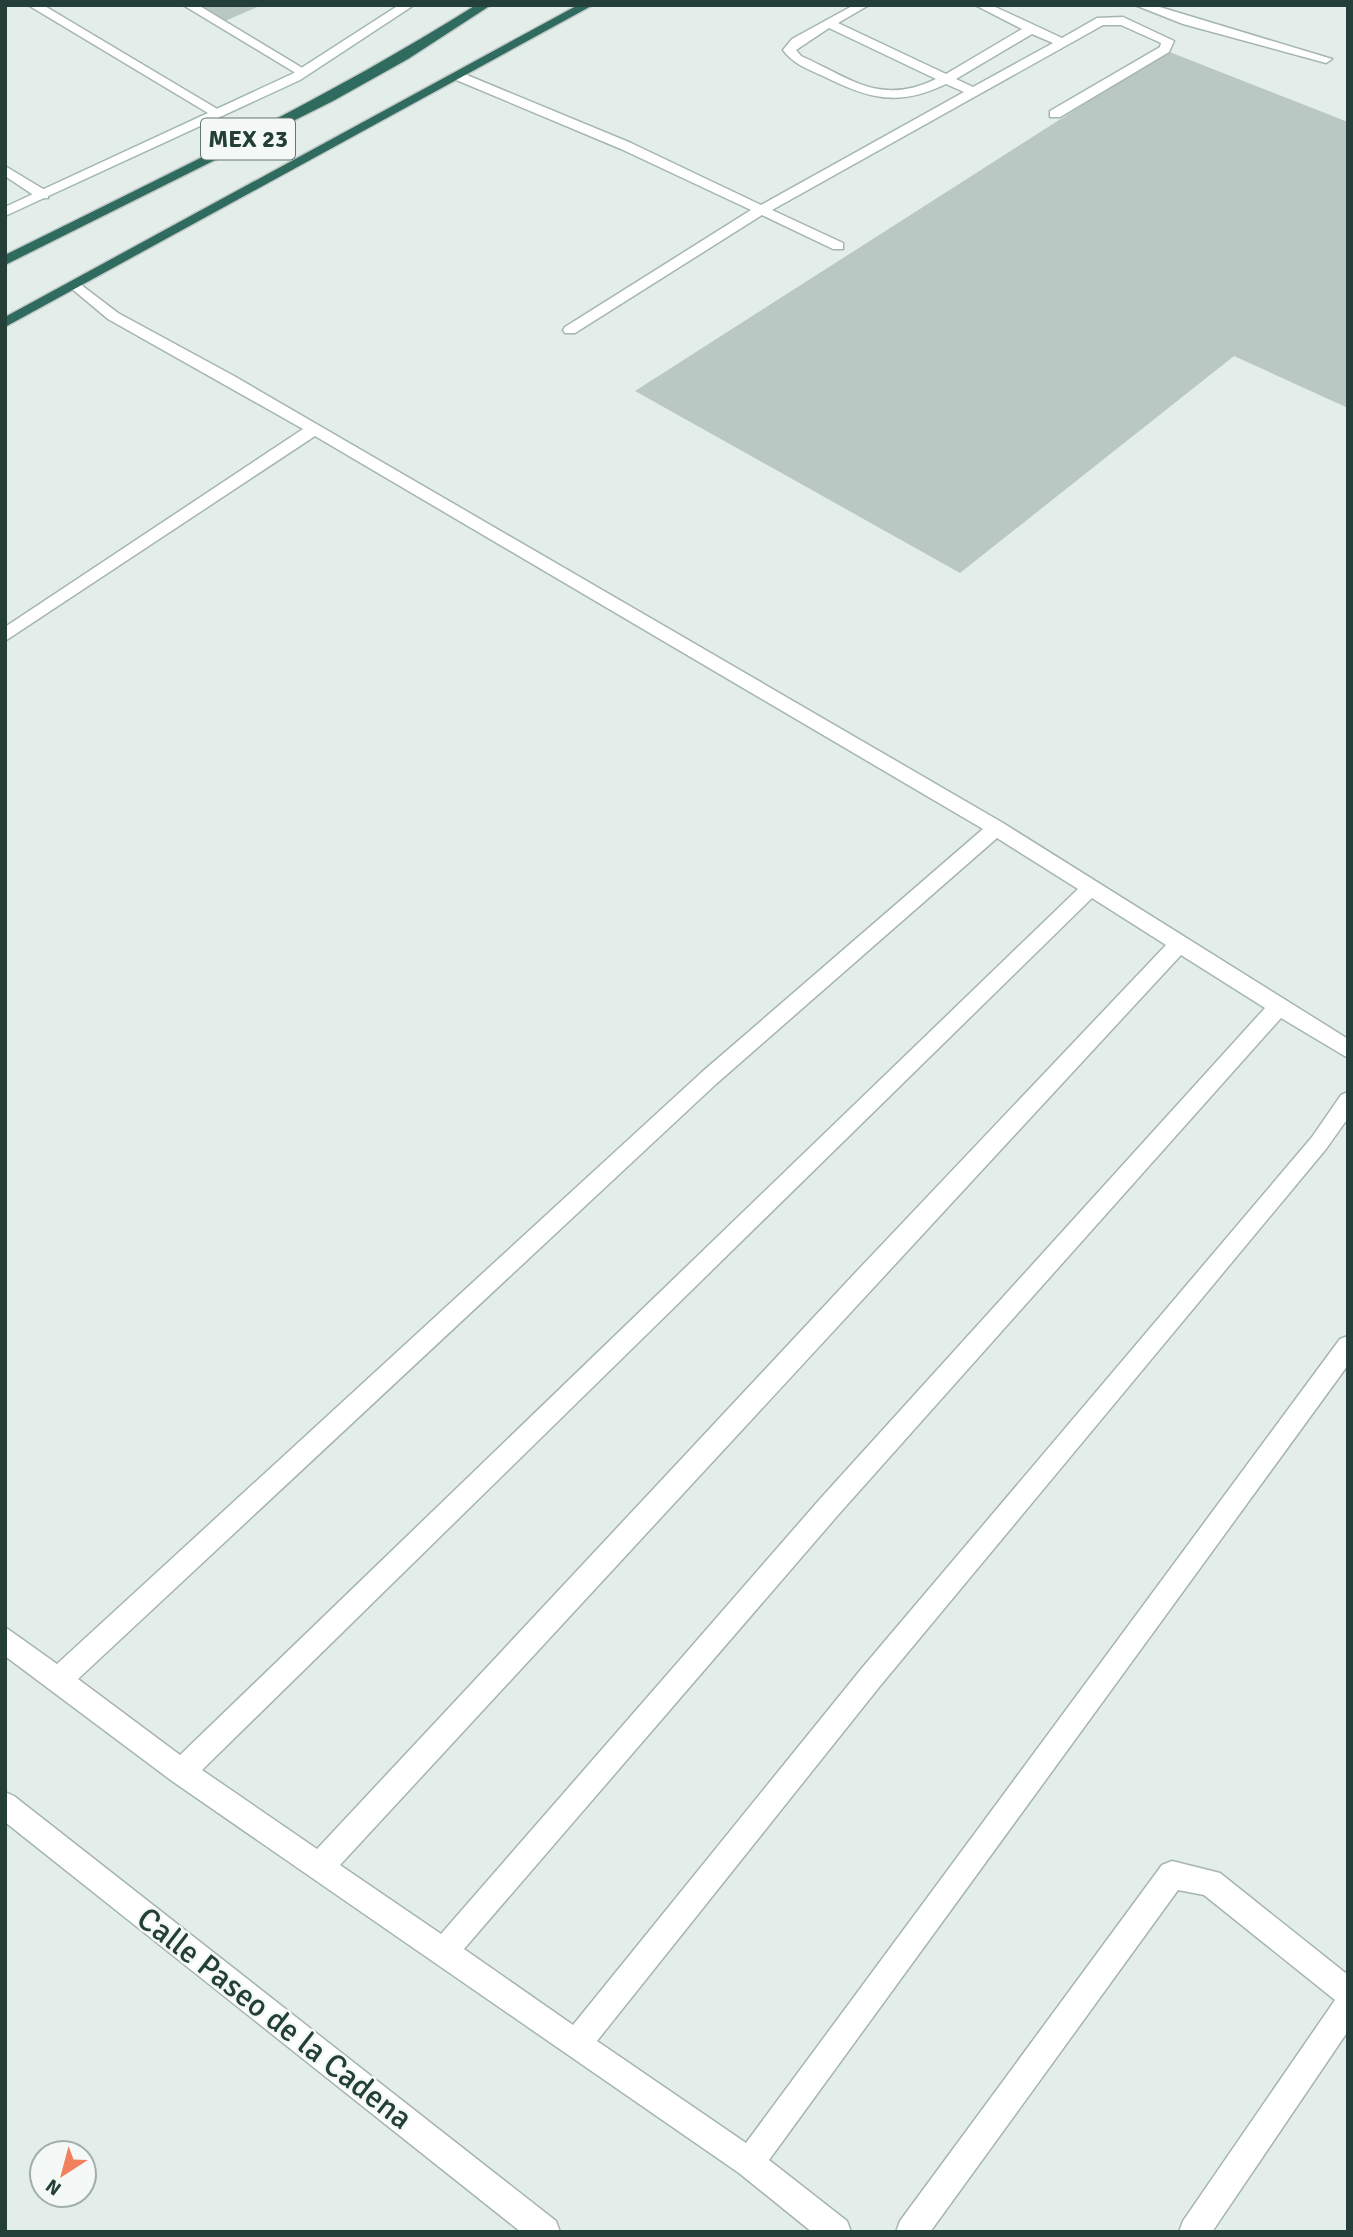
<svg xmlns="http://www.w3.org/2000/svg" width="1353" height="2237" font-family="Signika,sans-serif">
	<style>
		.building { fill: #b9c8c2 }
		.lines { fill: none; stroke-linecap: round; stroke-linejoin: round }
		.lane-casing { stroke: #a6b5b0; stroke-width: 3 }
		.street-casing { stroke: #a6b5b0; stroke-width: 3 }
		.secondary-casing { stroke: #a2b9b1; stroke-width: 3 }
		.highway-casing { stroke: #c1c9c7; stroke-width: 3 }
		.lane { fill: #fff; fill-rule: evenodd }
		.street { fill: #fff; fill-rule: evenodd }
		.secondary { fill: #fff; fill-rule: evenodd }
		.highway { fill: #2f6b5e; fill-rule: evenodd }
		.labels { text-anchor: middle; stroke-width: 5; stroke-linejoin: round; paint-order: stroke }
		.shield { fill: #f4f9f7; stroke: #627771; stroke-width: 2 }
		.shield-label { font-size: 24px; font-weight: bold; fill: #233f37 }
		.near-street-label { font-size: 32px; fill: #233f37; stroke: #f4f9f7 }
	</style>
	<rect width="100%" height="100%" fill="#e3ede9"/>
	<path class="building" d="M199 5H262L225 21Z
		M1167 51 1348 122V408L1234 356 960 573 635 391Z"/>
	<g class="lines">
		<defs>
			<path id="lane" d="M183 5H198L309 72 303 76 299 75Z
				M854 5H869L838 23 946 74 1022 29 975 5H991L1062 38 1097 18 1123 17 1174 41 1169 52 1060 117H1050V111L1160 47 1161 43 1121 25H1103L772 210 843 243V249H833L762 215 575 333H565L563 330 565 327 751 210 621 149 454 79V73H462L631 143 761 205 964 92 946 84C898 107 869 99 823 76 808 69 793 64 783 50L792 39ZM829 28 936 79C880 106 852 79 801 56L796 50ZM1032 34 1053 43 973 87 956 79Z
				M1135 5H1153L1332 59 1326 63 1183 24Z
				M76 281 118 313 234 376 1003 823 1348 1039V1058L1281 1018 838 1515 464 1949 573 2025 862 1668 1312 1137 1341 1095 1348 1092V1118L1326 1149 880 1686 597 2041 746 2143 1340 1339 1348 1336V1365L769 2160 847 2221 851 2232H812L739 2173 172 1781 5 1656V1627L57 1664 702 1072 983 829 315 436 5 641V627L303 429 108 319 71 288V282ZM997 838 1078 889 180 1755 78 1679 716 1084ZM1092 898 1166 945 856 1272 317 1849 202 1770ZM1181 955 1265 1008 820 1499 441 1934 340 1865Z
				M1172 1861 1220 1873 1348 1975V2031L1212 2232H1179L1183 2221 1335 2000 1204 1895 1178 1890 930 2232H896L900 2221 1162 1865Z"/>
			<path id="street" d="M28 5H43L224 113 223 116H213Z
				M5 166 48 192V198H38L5 176Z
				M5 1792 14 1796 556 2221 560 2232H521L5 1822Z"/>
			<path id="secondary" d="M399 5H414L300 80 5 216V207L292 74Z"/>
			<path id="highway" d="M476 5H491L408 59 333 101 5 265V255C164 176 325 100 476 5Z
				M578 5H593L5 327V317Z"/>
		</defs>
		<use href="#lane" class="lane-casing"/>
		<use href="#street" class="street-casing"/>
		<use href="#secondary" class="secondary-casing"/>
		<use href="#highway" class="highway-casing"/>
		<use href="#lane" class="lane"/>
		<use href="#street" class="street"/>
		<use href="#secondary" class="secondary"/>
		<use href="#highway" class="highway"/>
	</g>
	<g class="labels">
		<rect class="shield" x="201" y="118.5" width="94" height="41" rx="5"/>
		<g class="shield-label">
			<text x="248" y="147">MEX 23</text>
		</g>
		<g class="near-street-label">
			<text transform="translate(275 2018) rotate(38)" y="11">Calle Paseo de la Cadena</text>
		</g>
	</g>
	<rect width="1353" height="2237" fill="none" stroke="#233f37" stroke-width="14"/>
	<g transform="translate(63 2174) rotate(216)"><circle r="33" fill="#f4f9f7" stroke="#a0afaa" stroke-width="2"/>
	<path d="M0-5L12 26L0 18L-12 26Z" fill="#f1815d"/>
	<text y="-10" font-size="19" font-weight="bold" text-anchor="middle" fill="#233f37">N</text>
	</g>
</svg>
